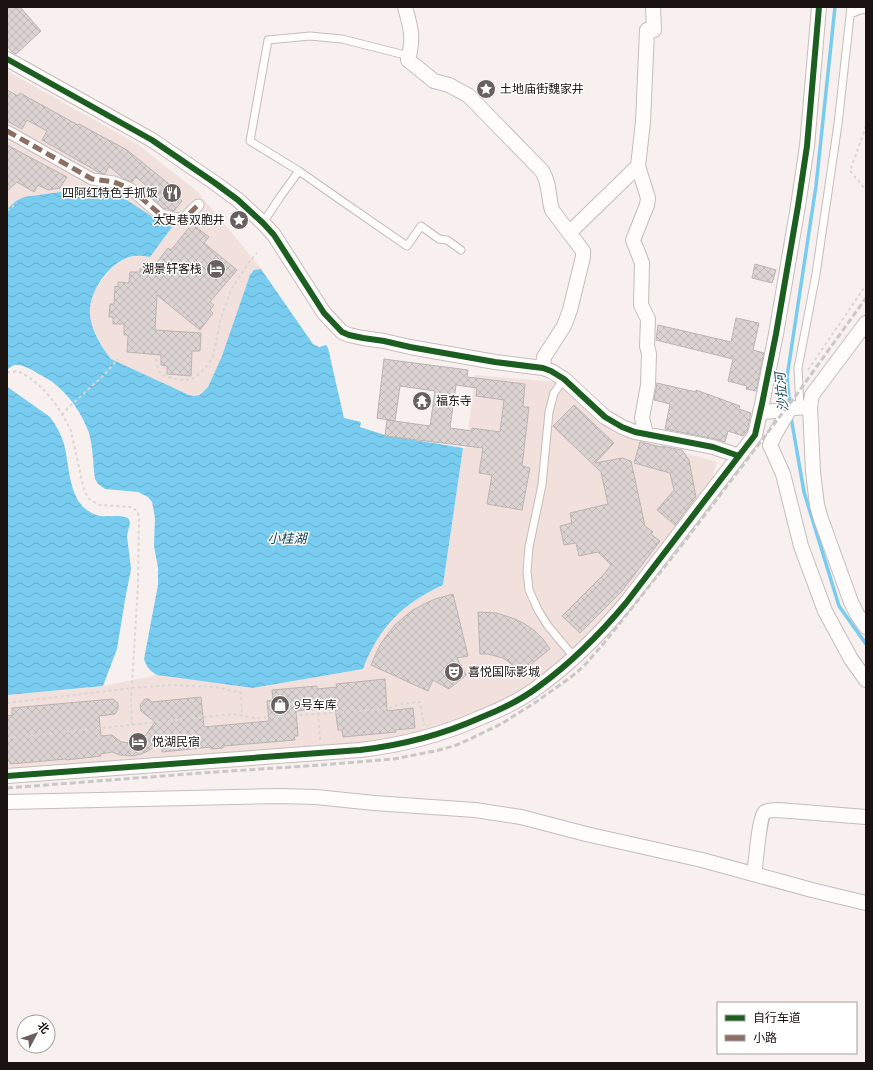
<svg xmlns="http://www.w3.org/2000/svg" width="873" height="1070" font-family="Ubuntu,'Noto Sans SC',sans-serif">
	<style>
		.built { fill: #f1e0dc }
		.water { fill: url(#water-waves) }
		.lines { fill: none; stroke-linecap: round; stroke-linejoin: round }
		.stream { stroke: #78ccf0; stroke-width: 3.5 }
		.building { fill: url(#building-cross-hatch); stroke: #bbb4b2; fill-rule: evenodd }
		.service-casing { stroke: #c4bdba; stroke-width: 9 }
		.pedestrian-casing { stroke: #c4bdba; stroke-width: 13 }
		.minor-casing { stroke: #c4bdba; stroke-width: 16 }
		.path { stroke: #d9d6d5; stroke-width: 2; stroke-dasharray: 3 3; stroke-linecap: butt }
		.service { stroke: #fefdfc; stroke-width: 7 }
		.pedestrian { stroke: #fefdfc; stroke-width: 11 }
		.minor { stroke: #fefdfc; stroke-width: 14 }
		.rail { stroke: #c9c7c7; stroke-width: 3; stroke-dasharray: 6 3; stroke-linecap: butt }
		.quiet { stroke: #8d6e63; stroke-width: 5; stroke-dasharray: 10 5; stroke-linecap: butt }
		.cycleway-casing { stroke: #fff; stroke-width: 8 }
		.cycleway { stroke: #1b5e20; stroke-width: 6 }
		.labels { text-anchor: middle; stroke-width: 3; stroke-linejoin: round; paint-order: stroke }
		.poi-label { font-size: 12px; fill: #1a1210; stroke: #fff; text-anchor: start }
		.water-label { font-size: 13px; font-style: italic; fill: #12455a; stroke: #fff }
	</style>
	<defs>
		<pattern id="water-waves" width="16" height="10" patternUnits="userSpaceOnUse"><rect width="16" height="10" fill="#78ccf0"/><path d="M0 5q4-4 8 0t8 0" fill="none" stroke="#67aecd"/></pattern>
		<pattern id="building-cross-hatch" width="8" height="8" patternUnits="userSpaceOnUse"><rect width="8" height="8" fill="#dcd4d2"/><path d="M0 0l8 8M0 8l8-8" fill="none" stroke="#bcb5b3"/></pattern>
	</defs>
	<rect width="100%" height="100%" fill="#f8f0ee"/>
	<path class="built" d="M7 71 137 144 197 191 264 272 261 269 228 340 222 356 208 387 202 393 194 396 189 395 122 364 111 360 106 353 97 336 91 323 90 316V306L92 298 95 290 105 276 111 269 123 260 129 257 140 256 150 257 172 226 90 192V188L16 201 7 209Z
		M475 375 558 382 614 433 717 462 711 481 623 601 551 673 498 707 401 741 7 772V695L103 686 157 675 253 688 363 669 368 656 375 643 383 631 392 619 404 609 416 600 429 592 443 585 463 448H466Z"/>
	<path class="water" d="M90 188 91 192 101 190 127 200 163 224 172 227 150 257C143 256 136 255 129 257 108 264 88 293 90 315 91 329 102 348 111 359L189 395 194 396 199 395 202 393 208 387 222 356 250 275 254 270 261 269 313 344 319 347 326 345 328 348 344 418 361 422 360 427 385 435 463 448 443 585C402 604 379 627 363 669L253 688 157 675C149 670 147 668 144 659L158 585V568L154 546 155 518 153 507 152 502 148 497 138 492 105 489 98 484 95 479C93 464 93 447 89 433 82 413 68 393 51 381 45 377 38 374 32 370 22 365 15 361 7 370V209L16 201 24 197Z
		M7 386 9 388 50 417C56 425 61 434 64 444 70 466 68 502 92 513 105 520 115 513 128 518L130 522 127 536 131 569 125 600 117 649 103 686 7 695Z"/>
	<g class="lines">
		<path class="stream" d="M790 407 787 377 816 186 835 7
			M791 417 804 492 839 606 866 644"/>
	</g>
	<path class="building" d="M7 7H20L41 31 16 54 12 52 7 46Z
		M7 90 18 96 20 93 78 125 79 124 127 150 179 192 176 196 182 201 174 211 166 208 164 209 152 198 155 193 136 177 132 182 124 179 109 166 105 174 100 173 42 140 47 131 27 120 22 129 7 121Z
		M7 145 67 177 60 188 48 190 38 185 34 192 17 182 7 191Z
		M192 224 209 237 204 243 237 270 210 302 214 305 210 310 213 313 200 330 157 295 155 330 201 333 200 351H192L191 376 167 374V366L161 365V355L127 352 128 335H124V324H113V317H109L110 304H114L115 286 118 287V282L129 283 130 272H140V269L151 270 168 248 171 250Z
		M755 264 776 270 772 283 752 278Z
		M736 318 759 323 753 350 764 353 756 391 746 389 747 386 728 381 733 359 656 340 658 325 731 342Z
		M384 359 468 370 467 377 525 384 523 407H529L522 466 530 468 522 510 487 504 492 475 479 473 483 448 385 436 387 420 430 426 435 391 400 386 395 421 377 418ZM456 385 477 388 476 396 504 400 500 432 472 428V431L450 428Z
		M657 383 696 392V390L740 406 739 409 751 413 747 431 743 436 728 431 725 442 715 439 665 429 670 404 654 400Z
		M574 405 614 443 595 463 622 458 631 461 645 526 653 532 651 534 660 541 622 591 580 633 562 616 604 574 611 565 598 552 579 556 576 543 564 545 560 526 572 523 570 513 608 504 601 472 553 426Z
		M640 442 661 447V446L682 450 689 460 696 497 675 525 657 510 674 490 670 473 634 463Z
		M453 594 468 656 457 658 466 675 449 689 433 680 428 691 371 665 380 645 387 635 395 625 404 617 413 610 424 604 435 599Z
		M478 612 497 613 515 619 525 624 535 631 543 639 550 649 520 673 509 662 503 658 488 654H480Z
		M385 679 387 711 413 708 415 728 395 730 396 732 343 737 342 730H338L335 707 296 711 298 736H294L295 740 223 746V748L211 749V747L162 752V742L148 751 141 754 133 756 120 755 112 752 100 754 101 756 66 760V759L10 764V761H7V716L12 715V708L113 699 118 703V709L115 714 99 716 101 736 112 735 121 742 131 743 136 741 145 736 155 722 141 711 140 705 145 699H149L152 702 201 697 204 727 269 721 267 701 273 700 272 690 317 686V689L337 687 336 684Z"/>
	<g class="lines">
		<defs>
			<path id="service" d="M850 14 863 9 866 10
				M409 56 342 39 310 36 268 40 250 141 299 171 339 199 407 246 421 226 439 239 447 240 461 250
				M263 223 280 197 299 171
				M564 379 554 393 549 412 542 485 529 547 527 571 529 590 538 610 548 626 574 657
				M800 407 798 368 816 274 838 124 851 7"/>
			<path id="pedestrian" d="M7 131 92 179 114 182 131 189 161 215 183 220 198 205"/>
			<path id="minor" d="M405 7C411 28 414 38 408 60L434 81 449 85 469 96 542 171C550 183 548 197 552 210L583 251V257L570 310 564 326 544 357 543 368
				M7 59 152 140 215 183 238 200 263 223 274 235 324 313 342 332 349 335 363 338 384 341 410 347 495 362 543 368 551 371 564 379 605 417 622 427 635 432 713 447 739 456
				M638 166 648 198 647 205 633 240 642 263 641 305 648 319 647 346 649 354 648 385 642 418 646 434
				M569 233 638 166 643 122 647 30H654L653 7
				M866 323 812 395 810 407 813 472 817 505 821 519 851 602 857 614 866 627
				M790 409 775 434 770 445 783 474 801 546 825 611 851 659 866 680
				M760 412C777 412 793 407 810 407
				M7 776 360 750C404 745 442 735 482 717 502 709 521 700 538 687 571 663 600 634 626 603L755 435 762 404 776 334 798 206 807 146 819 7
				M7 802 281 796 316 797 374 803 475 810 521 817 586 834 702 860 812 890 866 903
				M754 874C756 864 759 816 765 812 768 810 774 810 778 810L866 817"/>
		</defs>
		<use href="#service" class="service-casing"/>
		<use href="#pedestrian" class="pedestrian-casing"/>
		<use href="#minor" class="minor-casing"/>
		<path class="path" d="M866 126 850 171 866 190
			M7 211 17 203
			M156 359 159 371 162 375 180 380 192 379 197 376 207 366 213 356 221 318 232 288 249 262 257 253
			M808 370 866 285
			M7 372C11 372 16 371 19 372 21 372 23 374 25 375 46 387 61 410 71 431L84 490 88 498 92 501 100 505 131 507 137 511 139 516 138 585 131 700 132 725
			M62 415 69 407 104 375 118 359
			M7 703 132 688 172 685 216 687 241 693 242 715
			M318 713 320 740
			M7 738 233 714 256 718 387 709 401 704 420 702 424 725"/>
		<use href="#service" class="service"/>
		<use href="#pedestrian" class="pedestrian"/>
		<use href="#minor" class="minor"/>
		<path class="rail" d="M7 788 201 773 321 765 394 759 435 751 454 746 470 739 501 724 536 702 571 677 583 667 604 643 685 541 797 394 866 298"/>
		<path class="quiet" d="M7 131 92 179 114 182 131 189 161 215 183 220 198 205"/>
		<defs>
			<path id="cycleway" d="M7 59 152 140 215 183 238 200 263 223 274 235 324 313 342 332 349 335 363 338 384 341 410 347 495 362 543 368 551 371 564 379 605 417 622 427 635 432 713 447 739 456
				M7 776 360 750C404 745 442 735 482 717 502 709 521 700 538 687 571 663 600 634 626 603L755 435 762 404 776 334 798 206 807 146 819 7"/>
		</defs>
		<use href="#cycleway" class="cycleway-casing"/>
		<use href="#cycleway" class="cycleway"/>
	</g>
	<defs>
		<symbol id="sight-disc" viewBox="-11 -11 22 22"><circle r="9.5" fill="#68605e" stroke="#fff"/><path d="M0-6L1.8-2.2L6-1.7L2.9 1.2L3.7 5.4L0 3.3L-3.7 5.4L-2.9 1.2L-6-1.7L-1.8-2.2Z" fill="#fff"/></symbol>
		<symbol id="restaurant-disc" viewBox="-11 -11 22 22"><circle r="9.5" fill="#68605e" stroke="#fff"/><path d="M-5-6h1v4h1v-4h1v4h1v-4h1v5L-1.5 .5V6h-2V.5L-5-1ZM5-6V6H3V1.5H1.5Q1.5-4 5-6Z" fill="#fff"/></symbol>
		<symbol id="hotel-disc" viewBox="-11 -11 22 22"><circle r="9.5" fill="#68605e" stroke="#fff"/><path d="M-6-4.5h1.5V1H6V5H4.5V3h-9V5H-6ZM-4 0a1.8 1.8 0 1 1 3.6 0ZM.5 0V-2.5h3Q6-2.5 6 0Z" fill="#fff"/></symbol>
		<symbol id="temple-disc" viewBox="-11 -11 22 22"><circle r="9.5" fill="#68605e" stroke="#fff"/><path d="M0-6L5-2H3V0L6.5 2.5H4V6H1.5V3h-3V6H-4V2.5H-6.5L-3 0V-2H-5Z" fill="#fff"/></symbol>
		<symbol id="theatre-disc" viewBox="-11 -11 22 22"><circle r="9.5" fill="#68605e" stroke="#fff"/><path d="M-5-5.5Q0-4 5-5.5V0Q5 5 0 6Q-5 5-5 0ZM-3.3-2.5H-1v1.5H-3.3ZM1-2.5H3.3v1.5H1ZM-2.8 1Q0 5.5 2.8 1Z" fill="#fff"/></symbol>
		<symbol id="shop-disc" viewBox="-11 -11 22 22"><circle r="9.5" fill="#68605e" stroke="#fff"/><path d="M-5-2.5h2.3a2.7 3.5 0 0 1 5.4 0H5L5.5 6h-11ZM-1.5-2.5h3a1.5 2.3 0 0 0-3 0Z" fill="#fff"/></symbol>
	</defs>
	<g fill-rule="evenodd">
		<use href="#sight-disc" x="475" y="78" width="22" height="22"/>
		<use href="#restaurant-disc" x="161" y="182" width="22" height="22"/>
		<use href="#sight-disc" x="228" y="209" width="22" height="22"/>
		<use href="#hotel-disc" x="205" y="258" width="22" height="22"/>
		<use href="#temple-disc" x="411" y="390" width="22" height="22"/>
		<use href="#theatre-disc" x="443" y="661" width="22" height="22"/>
		<use href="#shop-disc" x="269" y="694" width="22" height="22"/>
		<use href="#hotel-disc" x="127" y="731" width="22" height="22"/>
	</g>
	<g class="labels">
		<g class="poi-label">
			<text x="500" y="93">土地庙街魏家井</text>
			<text x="158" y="197" text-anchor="end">四阿红特色手抓饭</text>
			<text x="225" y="224" text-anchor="end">太史巷双胞井</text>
			<text x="202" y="273" text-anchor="end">湖景轩客栈</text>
			<text x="436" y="405">福东寺</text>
			<text x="468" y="676">喜悦国际影城</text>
			<text x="294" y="709">9号车库</text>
			<text x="152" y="746">悦湖民宿</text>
		</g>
		<g class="water-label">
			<text transform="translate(781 392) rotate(-95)" y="5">沙拉河</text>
			<text x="287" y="543">小桂湖</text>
		</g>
	</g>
	<rect width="873" height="1070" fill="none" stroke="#1a1210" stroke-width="16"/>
	<rect x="717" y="1002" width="140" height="52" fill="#ffffff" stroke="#a3a09f"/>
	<rect x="725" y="1015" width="20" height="6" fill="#1b5e20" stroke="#a3a09f"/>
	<text x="753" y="1022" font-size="12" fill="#1a1210">自行车道</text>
	<rect x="725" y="1035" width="20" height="6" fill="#8d6e63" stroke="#a3a09f"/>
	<text x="753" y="1042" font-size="12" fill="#1a1210">小路</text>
	<g transform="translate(36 1034) rotate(49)"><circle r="19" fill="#ffffff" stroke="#a3a09f"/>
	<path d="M0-3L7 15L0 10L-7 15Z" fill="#68605e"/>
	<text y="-6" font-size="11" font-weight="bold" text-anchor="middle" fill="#1a1210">北</text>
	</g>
</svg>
